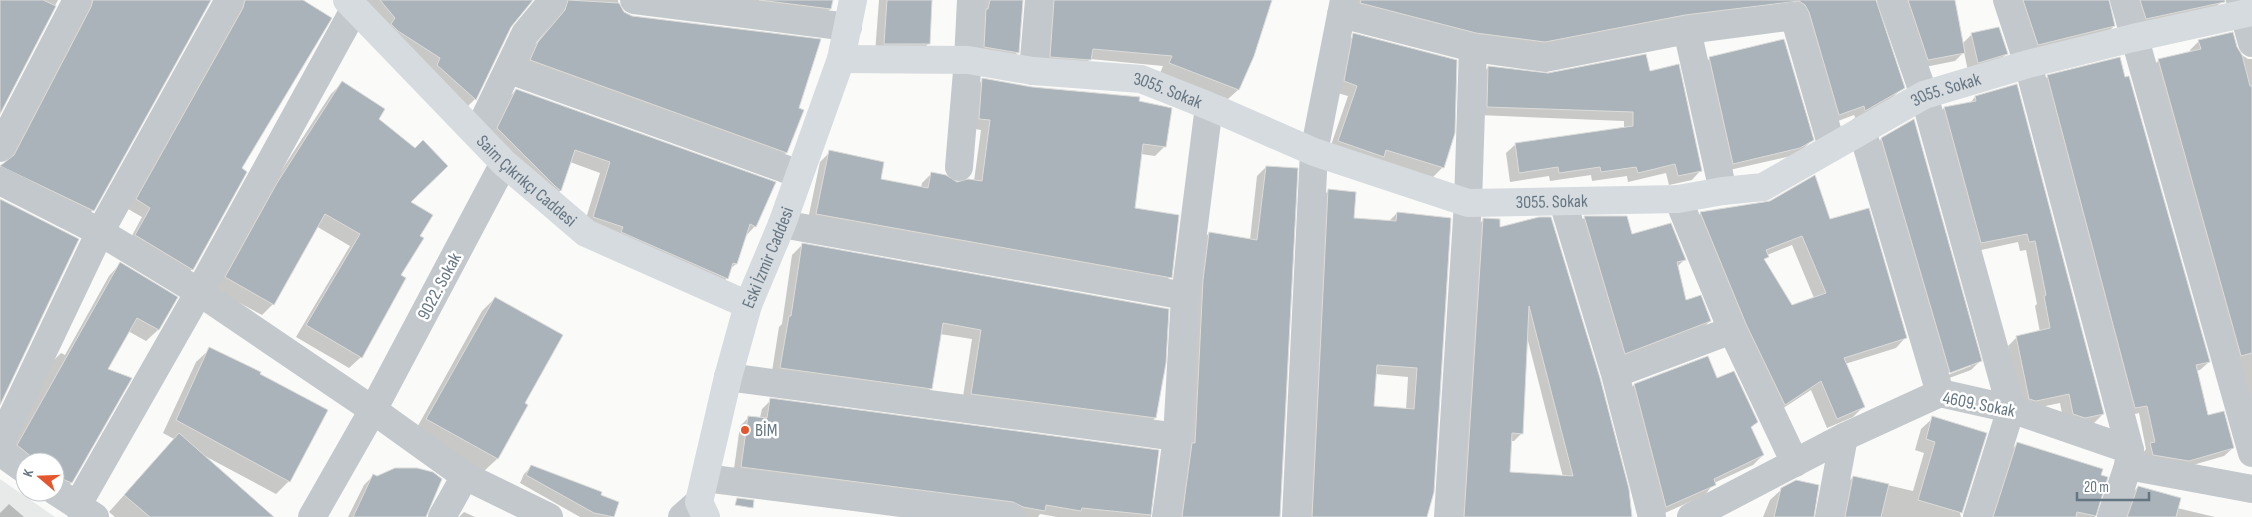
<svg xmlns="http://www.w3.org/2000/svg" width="2252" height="517" font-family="'Sofia Sans Condensed',sans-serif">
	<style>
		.built { fill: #e8e9e9 }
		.shadow { fill: #0003; fill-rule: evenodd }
		.building { fill: #aab3b9; stroke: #dcdcda; fill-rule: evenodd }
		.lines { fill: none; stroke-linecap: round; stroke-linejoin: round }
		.minor { stroke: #c3c8cc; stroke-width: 28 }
		.tertiary { stroke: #c3c8cc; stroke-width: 28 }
		.secondary { stroke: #d6dbdf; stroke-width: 28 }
		.primary { stroke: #d6dbdf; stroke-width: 28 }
		.poi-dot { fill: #e4572e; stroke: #fff; stroke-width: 2 }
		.labels { text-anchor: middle; stroke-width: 5; stroke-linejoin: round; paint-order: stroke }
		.street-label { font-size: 18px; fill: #657683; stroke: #fff }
		.poi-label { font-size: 18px; fill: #657683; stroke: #fff; text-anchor: start }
	</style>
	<rect width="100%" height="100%" fill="#fafaf8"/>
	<path class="built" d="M0 479 55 517H0Z"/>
	<path class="shadow" d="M0 0H58L0 111Z
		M81 0 209 2 93 210 84 219 0 177V165L6 163 82 17Z
		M231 0H300L241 169 192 269 183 279 127 245 142 217 128 209Z
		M360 0H531L512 24 475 99 465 109Z
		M554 0H618L619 7 624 14 797 108 786 153 776 163 520 71 528 54 558 15Z
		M669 0H831L830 9 820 19Z
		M879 0H932L928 44 919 53H875Z
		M979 0H1022L1018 52 1008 62 975 56Z
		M1041 0H1270L1253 56 1238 90 1228 99 1160 73 1163 66 1090 59 1080 69 1041 66Z
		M1347 0H1804L1805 6 1820 0H1868L1901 89 1891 99 1856 119 1854 115 1830 124 1800 21 1534 51 1350 12Z
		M1895 0H1954L1962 44 1972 34 2007 53 1997 63 1968 71 1964 52 1955 61 1920 68Z
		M2011 0H2108L2114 26 2105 35 2030 53Z
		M2127 0H2221V2L2212 11 2137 27Z
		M1354 35 1453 132 1442 168 1432 178 1329 151 1348 96 1334 92 1344 45Z
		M2199 41 2239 53 2248 59H2252V431L2150 69 2159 60 2191 53 2190 50Z
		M1710 58 1812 140 1804 148 1791 156 1725 171 1702 66Z
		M1489 67 1548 75 1649 73 1701 170 1692 180 1669 185 1666 173 1628 182 1627 176 1592 181 1591 175 1550 181 1549 176 1510 182 1506 153 1516 144 1624 128V121L1478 115 1479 76Z
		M2048 76 2209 362 2200 370 2196 371 2207 416 2233 448 2224 456 2179 469 2145 463 2143 453 2146 449 2139 413 2127 416 2039 85Z
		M983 80 1138 102 1165 146 1155 156 1141 154 1134 209 1170 277 1161 287 807 224 820 162 830 152 879 180 921 188 922 183 932 173 957 184 974 181 981 130 969 128 973 89Z
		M342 83 377 119 409 202 419 236 361 357 349 368 296 337 350 246 316 226 273 304 262 315 214 289 265 196 331 94Z
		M2016 85 2103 414 2094 423H2064L2060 403 2026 410 2020 408 2008 346 2017 337 2040 332 2035 306 2037 304 2026 250 2020 251 2018 242 1972 252 1935 117 1944 108 1970 103 1975 97Z
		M516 90 755 226 745 237 736 264 729 270 727 278 716 289 583 228 600 173 570 162 560 191 550 201 487 140 505 101Z
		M1881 139 1980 361 1971 370 1941 381 1872 148ZM1971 364V366L1945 376 1944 374Z
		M1266 167 1279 517H1175L1200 242 1209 233 1250 240 1257 176Z
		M1328 191 1353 219 1388 222 1397 213 1450 219 1426 517H1304L1319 200ZM1375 374 1408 377 1406 410 1372 407Z
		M1701 213 1829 221 1906 337 1896 348 1845 364 1863 407 1853 417 1827 428 1811 390 1774 414 1691 223ZM1792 245 1814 298 1791 307 1763 261 1767 255Z
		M1626 217 1631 236 1685 259 1677 267 1685 301 1710 321 1702 329 1617 361 1576 226 1584 218Z
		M1483 220 1498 228 1631 517H1456L1475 228ZM1527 337 1563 477 1509 474 1511 441H1514L1522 433Z
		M802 245 1167 310 1155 418 1145 428 962 403 972 339 940 334 931 388 921 398 771 378 779 327 782 324 792 255Z
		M120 264 176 298 158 330 146 341 128 331 106 370 130 379 71 483 59 494 55 492V462H25L6 457 49 365 61 353 65 355 109 276Z
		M495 298 523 403 526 405 497 459 483 472 414 433 482 311Z
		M210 349 289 481 276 494 203 455 272 517H115L109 512 174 439 163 433 196 362Z
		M1716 379 1757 422 1750 428 1763 455 1753 465 1714 483 1705 495 1656 517 1624 395 1634 385Z
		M771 400 1158 451 1151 517H1057L1040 514 1038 517H1021L733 476 740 426 749 417 760 418 762 409Z
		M1933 418 1961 517H1836L1842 488 1853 477 1913 491 1924 453 1915 450 1921 429Z
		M2017 444 2106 478 2095 517H1986L2006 455Z
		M531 467 618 503 612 517H580L520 483 524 474Z
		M373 476 425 517H348L364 485Z
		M2138 487 2177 508 2215 517H2120L2127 498Z
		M1782 489 1814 517H1763L1770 500Z
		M9 504 24 517H0V513Z
		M464 512 475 517H459Z"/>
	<path class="building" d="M0 0H43L56 6 0 114Z
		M93 0H211L94 211 0 166 14 155 91 7Z
		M245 0H303L332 18 242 168 247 172 193 270 135 235 150 208 136 199 243 8Z
		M380 0H533L511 27 476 100 437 65 440 58 398 31 391 24 395 18Z
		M568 0 619 3 624 12 632 16 821 39 799 108 804 110 787 153 530 60 538 42 565 10Z
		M759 0H833L831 9Z
		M887 0H932L930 44H884Z
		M990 0H1023L1019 53 984 47 986 9H988Z
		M1054 0H1272L1254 56 1239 90 1169 63 1172 56 1093 49 1091 60 1050 57Z
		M1361 0H1876L1905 88 1865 111 1864 106 1839 115 1809 12 1805 5 1799 1 1685 15 1545 42 1476 33 1360 3Z
		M1908 0H1955L1965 53 1928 60Z
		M2023 0H2109L2115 26 2038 45Z
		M2140 0H2225V2L2146 19Z
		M1999 27 2008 54 1978 63 1971 33Z
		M2233 32 2237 47 2242 55 2250 86H2252V353L2241 356 2158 59 2201 49 2198 40Z
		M1353 33 1457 60 1455 133 1444 168 1386 150 1384 157 1338 141 1357 86 1344 81Z
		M1784 39 1814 140 1800 148 1733 164 1709 57Z
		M1646 54 1650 71 1679 64 1702 171 1678 176 1675 164 1638 173 1636 167 1601 172 1600 167 1559 173 1558 167 1519 173 1515 143 1633 126V112L1487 107 1488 66 1548 73Z
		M2120 57 2125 77 2129 76 2210 362 2196 365 2208 415 2224 411 2234 448 2189 461 2153 455 2150 443 2155 442 2147 406 2135 408 2047 75Z
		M982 78 1032 87 1140 97 1139 101 1172 108 1166 147 1143 144 1135 208 1179 215 1172 278 816 214 829 150 884 162 881 179 928 188 931 172 946 175 957 182 968 179 982 181 990 120 979 119Z
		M342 81 385 109 379 119 415 148 423 140 448 166 411 202 433 215 420 236 424 238 401 275 406 278 362 358 306 325 360 234 325 214 274 305 225 277 277 183Z
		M2017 84 2104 414 2085 418 2073 414 2069 394 2036 401 2029 399 2016 336 2050 328 2044 296 2046 295 2035 241 2029 242 2027 234 1981 243 1944 107 1976 101 1975 96Z
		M516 89 776 182 756 227 750 224 737 264 733 263 728 279 621 232 623 227 593 217 610 162 575 150 561 191 555 186 497 128Z
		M1914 119 1982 361 1950 373 1881 138Z
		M1266 166 1298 168 1280 517H1182L1192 443H1195L1203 280 1209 232 1257 240Z
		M1815 175 1830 219 1869 208 1907 338 1844 358 1865 407 1837 419 1821 381 1785 405 1746 324 1700 212 1770 201ZM1802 236 1826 293 1792 305 1764 259 1769 257 1766 250Z
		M1328 189 1356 192 1354 218 1396 221 1397 212 1451 218 1434 492 1427 517H1312ZM1377 365 1417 368 1414 409 1374 406Z
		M0 199 79 239 0 405Z
		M1584 216H1627L1632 234 1671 223 1686 260 1677 262 1686 300 1701 295 1711 321 1625 354Z
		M1539 217H1551L1600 378 1629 489 1632 517H1464L1483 218 1500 219V227ZM1529 306 1573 476 1510 472 1512 433 1523 434Z
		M802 243 1169 309 1166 363 1156 418 971 394 981 330 943 323 932 389 780 368 789 316H791Z
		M120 262 178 297 159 330 137 318 108 369 132 378 72 483 55 476V462H38L17 445Z
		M495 297 563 335 525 403 528 405 498 459 426 419Z
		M209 347 261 372 260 374 328 410 290 482 176 420Z
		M1708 356 1717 378 1734 371 1758 422 1751 427 1764 455 1714 479 1716 485 1666 507 1634 384Z
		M770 398 1159 450 1151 515 1082 508 1081 511 1046 505 1045 511 1023 507 1013 502 741 467 748 416 767 418Z
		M1932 416 1987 433 1962 513 1918 500 1935 442 1926 439Z
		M179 433 274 517H150L124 495Z
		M2017 442 2103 469 2101 475 2108 477 2096 516 2077 512 2076 517H1993Z
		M531 465 602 492 601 495 619 502 614 517 594 513 526 475Z
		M395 468H417L433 472 442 479 426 517H353L373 474 377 476Z
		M1853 476 1889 484 1881 517H1845Z
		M1796 480 1819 485 1814 517H1774L1781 488Z
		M2138 486 2181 498 2176 517H2127Z
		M737 498 754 500 753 508 735 505Z"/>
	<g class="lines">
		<path class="minor" d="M634 0 848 27
			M1891 0 1924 95 2011 409 1977 517
			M2007 0 2028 64 2130 450
			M2124 0 2252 453
			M2240 0 2252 43
			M1341 14 1473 48 1545 58 1687 30 1794 16 1832 147
			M1687 30 1723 191
			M510 70 799 174
			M1033 71 1039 0
			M1862 130 1940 393
			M477 134 525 34 553 0
			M0 148 77 0
			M959 167 968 60 971 0
			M0 181 100 232 199 292 373 410 465 476 549 517
			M1678 199 1732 330 1795 463
			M1563 202 1615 374 1652 517
			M782 224 1185 296
			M1615 374 1732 330
			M728 377 1177 437 1166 517
			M1177 437 1185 296 1209 106
			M0 442 100 232 229 0
			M0 452 25 470
			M2128 466 2252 489
			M705 478 1011 517
			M55 491 95 517
			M77 506 199 292 355 8
			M312 517 373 410 504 163
			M442 517 465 476
			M1296 517 1314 152 1344 0
			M1448 517 1468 203 1473 48
			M1829 517 1844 437"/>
		<path class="tertiary" d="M682 517 699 502
			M1691 517 1844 437 1940 393 2011 409 2130 450 2128 466 2111 517"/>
		<g class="secondary">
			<path id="s1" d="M347 0 504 163 586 233 748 305"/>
			<path id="s2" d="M841 59 968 60 1033 71 1141 79 1209 106 1314 152 1468 203 1678 199 1723 191 1763 187 1924 95 2028 64 2133 38 2252 12"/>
		</g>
		<path class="primary" id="s3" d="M706 517 699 502 728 377 748 305 782 224 841 59 853 0"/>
	</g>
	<circle class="poi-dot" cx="745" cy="430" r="5"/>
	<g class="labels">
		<g class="street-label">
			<text dy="6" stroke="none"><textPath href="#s2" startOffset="1155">3055. Sokak</textPath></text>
			<text dy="6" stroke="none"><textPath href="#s2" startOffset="330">3055. Sokak</textPath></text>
			<text dy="6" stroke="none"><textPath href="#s1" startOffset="255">Saim Çıkrıkçı Caddesi</textPath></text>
			<text dy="6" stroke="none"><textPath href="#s2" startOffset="735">3055. Sokak</textPath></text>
			<text dy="6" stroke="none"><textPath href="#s3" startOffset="271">Eski İzmir Caddesi</textPath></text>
			<text transform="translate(439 286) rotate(-62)" y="6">9022. Sokak</text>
			<text transform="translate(1979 404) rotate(11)" y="6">4609. Sokak</text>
		</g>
		<g class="poi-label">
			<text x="755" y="436">BİM</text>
		</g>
	</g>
	<g transform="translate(40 477) rotate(289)"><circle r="24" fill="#ffffff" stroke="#c1c8cd"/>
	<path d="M0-4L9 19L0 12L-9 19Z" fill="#e4572e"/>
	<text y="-8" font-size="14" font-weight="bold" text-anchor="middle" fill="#657683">K</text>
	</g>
	<path d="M2077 492v8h72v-8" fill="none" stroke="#657683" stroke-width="2.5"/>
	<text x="2084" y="492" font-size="15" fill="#657683" stroke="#ffffff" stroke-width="4" paint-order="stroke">20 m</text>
</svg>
